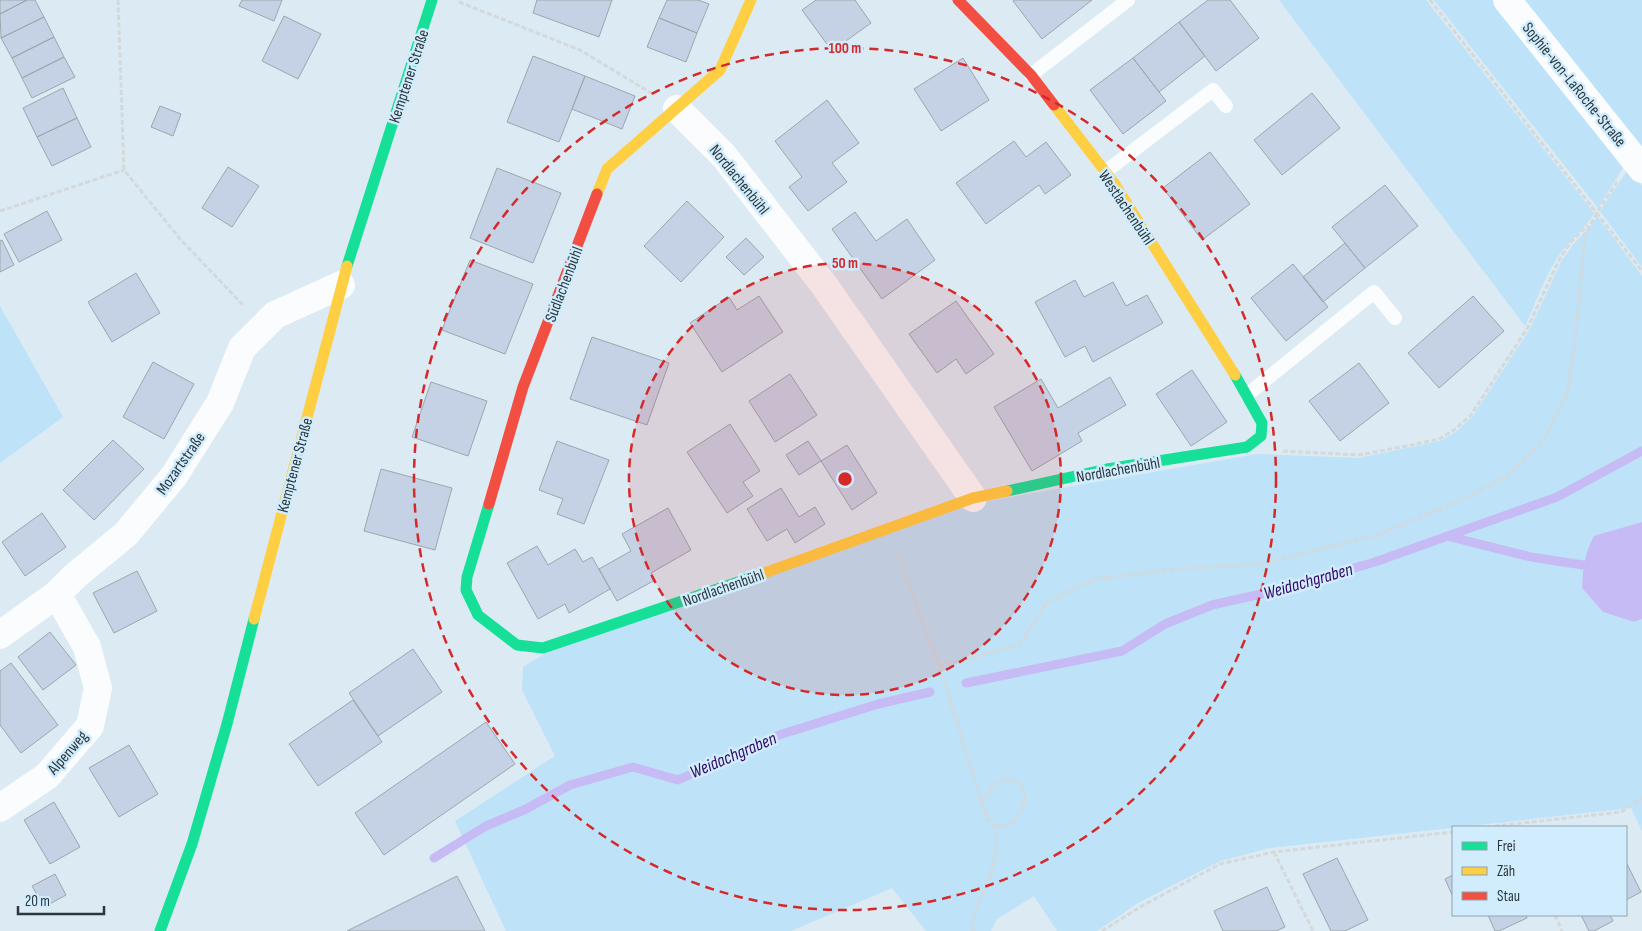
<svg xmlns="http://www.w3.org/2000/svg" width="1642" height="931" font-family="'Sofia Sans Condensed',sans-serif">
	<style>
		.green { fill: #bee2f7 }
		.water { fill: #c6bbf5 }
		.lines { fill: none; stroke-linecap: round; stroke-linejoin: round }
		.stream { stroke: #c6bbf5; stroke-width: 9 }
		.building { fill: #c5d2e5; stroke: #9da6ae }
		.path { stroke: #d4d9db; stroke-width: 3; stroke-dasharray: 5 2.5; stroke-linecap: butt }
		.lane { stroke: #fafcfd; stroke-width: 14 }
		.street { stroke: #fafcfd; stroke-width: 28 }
		.fast { stroke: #16e098; stroke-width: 11 }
		.slow { stroke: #ffcf43; stroke-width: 11 }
		.jam { stroke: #f24e42; stroke-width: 11 }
		.ring { fill: none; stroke: #d62828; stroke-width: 2.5; stroke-dasharray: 9 6 }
		.labels { text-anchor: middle; stroke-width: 5; stroke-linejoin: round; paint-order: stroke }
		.street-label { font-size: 16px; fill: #2c373d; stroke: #d1edfd }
		.water-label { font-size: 18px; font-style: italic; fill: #340966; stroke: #d1edfd }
		.centre { fill: #d62828; stroke: #d1edfd; stroke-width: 2.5 }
		.ring-label { font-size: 15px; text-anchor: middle; font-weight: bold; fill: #d62828; stroke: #d1edfd; stroke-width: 5; stroke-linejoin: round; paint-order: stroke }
	</style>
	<rect width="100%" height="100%" fill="#dbeaf3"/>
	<path class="green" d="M1279 0H1426L1594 213C1585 229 1570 240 1559 255 1545 276 1536 302 1525 326Z
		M1434 0H1497L1626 163 1598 208Z
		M1524 0H1642V149Z
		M1629 168 1642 186V267L1600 211Z
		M1597 216 1642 276V522L1594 537C1584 555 1583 567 1582 588L1603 612 1634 622 1642 619V831L1631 808 1270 848 1220 861 1138 903 1097 931H1057L1034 896 997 919 991 931H926L892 888 791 931H506L455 821 555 756 522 690 523 667 546 653 976 503 1257 454 1359 458 1440 441 1456 432 1473 416 1530 329 1562 260 1573 245 1592 224Z
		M0 306 63 417 0 463Z"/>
	<path class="water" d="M1642 522V619L1634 622 1603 612 1582 588C1583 567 1584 555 1594 536Z"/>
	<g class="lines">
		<path class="stream" d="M1447 536 1531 557 1583 565
			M966 683 1122 651 1165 624 1212 605 1270 592 1375 562 1557 497 1642 451
			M434 858 486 826 526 809 570 785 633 767 678 780 779 735 878 704 930 692"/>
	</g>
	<path class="building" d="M0 0H27L0 14Z
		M27 0H35L44 17 1 38 0 14Z
		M242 0H282L274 21 239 6Z
		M537 0H612L599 37 533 13Z
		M667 0H698L709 4 697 33 659 18Z
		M816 0H855L871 23 832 51 802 10Z
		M1014 0H1092L1042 39 1013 1Z
		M1208 0H1230L1259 38 1216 71 1179 22Z
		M284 16 321 34 298 79 262 61Z
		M44 17 54 37 12 58 1 38Z
		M659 18 697 33 686 62 647 47Z
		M1179 22 1205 56 1159 92 1133 58Z
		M54 37 64 57 22 78 12 58Z
		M533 56 585 76 559 142 507 122Z
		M64 57 75 77 32 98 22 78Z
		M963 58 989 100 941 131 914 89Z
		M1133 58 1166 101 1123 134 1090 90Z
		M585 76 635 96 622 129 572 109Z
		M63 88 77 118 37 137 23 108Z
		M1312 93 1340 128 1282 175 1254 140Z
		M827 100 859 143 832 163 847 182 808 211 789 187 802 177 775 141Z
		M160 106 181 114 173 136 151 127Z
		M77 118 91 147 52 166 37 137Z
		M1014 141 1026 157 1046 142 1071 175 1045 194 1039 185 986 224 956 183Z
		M1210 152 1250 204 1202 240 1163 188Z
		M228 167 259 186 232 227 202 208Z
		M497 168 561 193 533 263 470 238Z
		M1385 185 1418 226 1365 268 1332 227Z
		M687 201 724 237 681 282 644 246Z
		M47 211 62 240 19 262 4 234Z
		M855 212 876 241 907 219 935 260 882 299 832 229Z
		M746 238 764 257 744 275 726 257Z
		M2 240 14 265 0 272V241Z
		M1345 243 1365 268 1323 302 1303 277Z
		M470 260 533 284 505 354 442 330Z
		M1293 264 1328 307 1286 341 1251 298Z
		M136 273 160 313 112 342 88 302Z
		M1075 280 1084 297 1113 282 1126 306 1147 295 1163 323 1093 362 1085 346 1065 357 1035 302Z
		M759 296 783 332 722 372 690 323 729 297 737 310Z
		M1473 296 1504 331 1439 388 1408 353Z
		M956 301 994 354 966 374 956 359 937 373 909 334Z
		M592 337 669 363 647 425 570 399Z
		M153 362 194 384 164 439 123 417Z
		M1359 363 1389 403 1340 441 1309 401Z
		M1192 370 1227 422 1191 446 1156 394Z
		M790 374 817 415 775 442 749 401Z
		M1110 377 1126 405 1078 433 1082 441 1032 471 994 407 1041 379 1058 408Z
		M431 382 487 401 468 456 412 437Z
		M730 424 760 471 743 482 753 496 727 513 687 452Z
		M113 440 144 469 94 520 63 490Z
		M557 441 609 460 584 524 557 514 563 499 539 490Z
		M808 441 821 461 799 475 786 455Z
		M847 445 877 493 852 510 821 461Z
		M381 469 452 488 435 550 364 531Z
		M781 488 799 517 815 507 825 524 795 543 787 529 767 541 747 509Z
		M668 508 691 550 651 573 655 580 617 601 599 569 631 551 622 534Z
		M42 513 66 547 25 576 2 542Z
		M537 546 548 565 575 549 583 562 592 557 610 589 569 613 565 604 538 619 507 563Z
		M137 571 157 611 114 633 93 593Z
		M50 632 76 665 43 690 18 657Z
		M413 649 442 692 378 736 349 693Z
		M11 663 58 725 21 753 0 725V671Z
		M353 700 382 742 318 786 289 744Z
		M486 722 515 764 384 855 355 813Z
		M129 745 158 794 119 817 89 768Z
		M54 802 80 847 50 864 24 820Z
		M1337 858 1368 920 1345 931H1331L1303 874Z
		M1626 862 1641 892 1626 900Z
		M55 874 66 895 44 907 32 886Z
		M1453 875V897L1445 879Z
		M457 876 485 931H347Z
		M1267 887 1285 927 1276 931H1223L1214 911Z
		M1488 915H1526L1527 918 1499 931H1495Z
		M1581 915H1610L1613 921 1594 931H1589Z"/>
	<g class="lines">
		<path class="path" d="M118 0 124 170 181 240 244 306
			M1430 0 1642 271
			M459 2 580 50 651 93
			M0 211 124 170
			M1283 451 1359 455 1402 447 1439 439 1454 430 1471 415 1528 327 1559 260 1570 243 1588 225
			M898 555 939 666 987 818 996 828 1014 822 1023 807 1025 794 1018 782 1003 779 992 787 982 802
			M939 666 1020 645 1046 603 1095 579 1177 569 1260 564 1377 535 1456 502 1506 477 1543 441 1567 394 1576 333 1585 235 1597 212 1617 182
			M1487 827 1621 812 1642 798
			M1274 852 1313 931
			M1555 915 1562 931
			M973 931C971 915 980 901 986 886 994 867 998 849 996 828
			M1102 931 1140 907 1220 864 1274 852 1453 832"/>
		<path class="lane" d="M1031 75 1128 0
			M1105 172 1213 90 1226 106
			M1247 395 1374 292 1395 318"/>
		<path class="street" d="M1507 0 1642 169
			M677 109 724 156 824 285 973 498
			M0 635 57 594 75 576 126 534 174 476 220 403 242 348 275 315 341 285
			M0 808 47 776 90 726 98 688 87 647 57 594"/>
		<path class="fast" d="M347 266 432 0
			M1007 491 1107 469 1247 447 1261 436 1262 423 1235 375
			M489 504 467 577 466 590 478 615 517 645 543 648 753 577
			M160 931 192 844 227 724 254 619"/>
		<path class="slow" d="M1054 105 1114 183 1235 375
			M597 194 607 169 720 70 751 0
			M753 577 973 498 1007 491
			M254 619 347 266"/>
		<path class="jam" d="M958 0 1031 75 1054 105
			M489 504 523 387 597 194"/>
	</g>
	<circle cx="845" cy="479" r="216" fill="#d62828" fill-opacity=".12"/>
	<g class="ring">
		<circle cx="845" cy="479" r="216"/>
		<circle cx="845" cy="479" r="431"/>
	</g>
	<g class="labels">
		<g class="street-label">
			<text transform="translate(408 76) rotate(-72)" y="6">Kemptener Straße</text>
			<text transform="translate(1575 84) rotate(51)" y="6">Sophie-von-LaRoche-Straße</text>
			<text transform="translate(740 179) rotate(51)" y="6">Nordlachenbühl</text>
			<text transform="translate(1127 207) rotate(56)" y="6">Westlachenbühl</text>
			<text transform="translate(563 284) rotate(-69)" y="6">Südlachenbühl</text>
			<text transform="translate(180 463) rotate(-55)" y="6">Mozartstraße</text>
			<text transform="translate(294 465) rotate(-75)" y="6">Kemptener Straße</text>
			<text transform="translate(1118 469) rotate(-10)" y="6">Nordlachenbühl</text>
			<text transform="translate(723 587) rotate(-19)" y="6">Nordlachenbühl</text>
			<text transform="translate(67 752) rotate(-49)" y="6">Alpenweg</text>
		</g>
		<g class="water-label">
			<text transform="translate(1308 581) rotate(-16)" y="6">Weidachgraben</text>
			<text transform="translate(733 755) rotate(-23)" y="6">Weidachgraben</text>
		</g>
	</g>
	<circle cx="845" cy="479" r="8" class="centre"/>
	<g class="ring-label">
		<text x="845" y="53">100 m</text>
		<text x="845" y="268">50 m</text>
	</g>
	<rect x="1452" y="826" width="175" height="90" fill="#d1edfd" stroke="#8fa4b0"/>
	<rect x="1462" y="842" width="25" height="8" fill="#16e098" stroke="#8fa4b0"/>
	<text x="1497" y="851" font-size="15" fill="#2c373d">Frei</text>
	<rect x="1462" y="867" width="25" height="8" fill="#ffcf43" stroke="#8fa4b0"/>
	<text x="1497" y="876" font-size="15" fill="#2c373d">Zäh</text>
	<rect x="1462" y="892" width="25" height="8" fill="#f24e42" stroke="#8fa4b0"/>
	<text x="1497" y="901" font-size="15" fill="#2c373d">Stau</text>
	<path d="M18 906v8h86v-8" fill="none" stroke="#2c373d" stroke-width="2.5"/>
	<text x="25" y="906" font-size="15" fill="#2c373d" stroke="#d1edfd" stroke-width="4" paint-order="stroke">20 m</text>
</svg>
